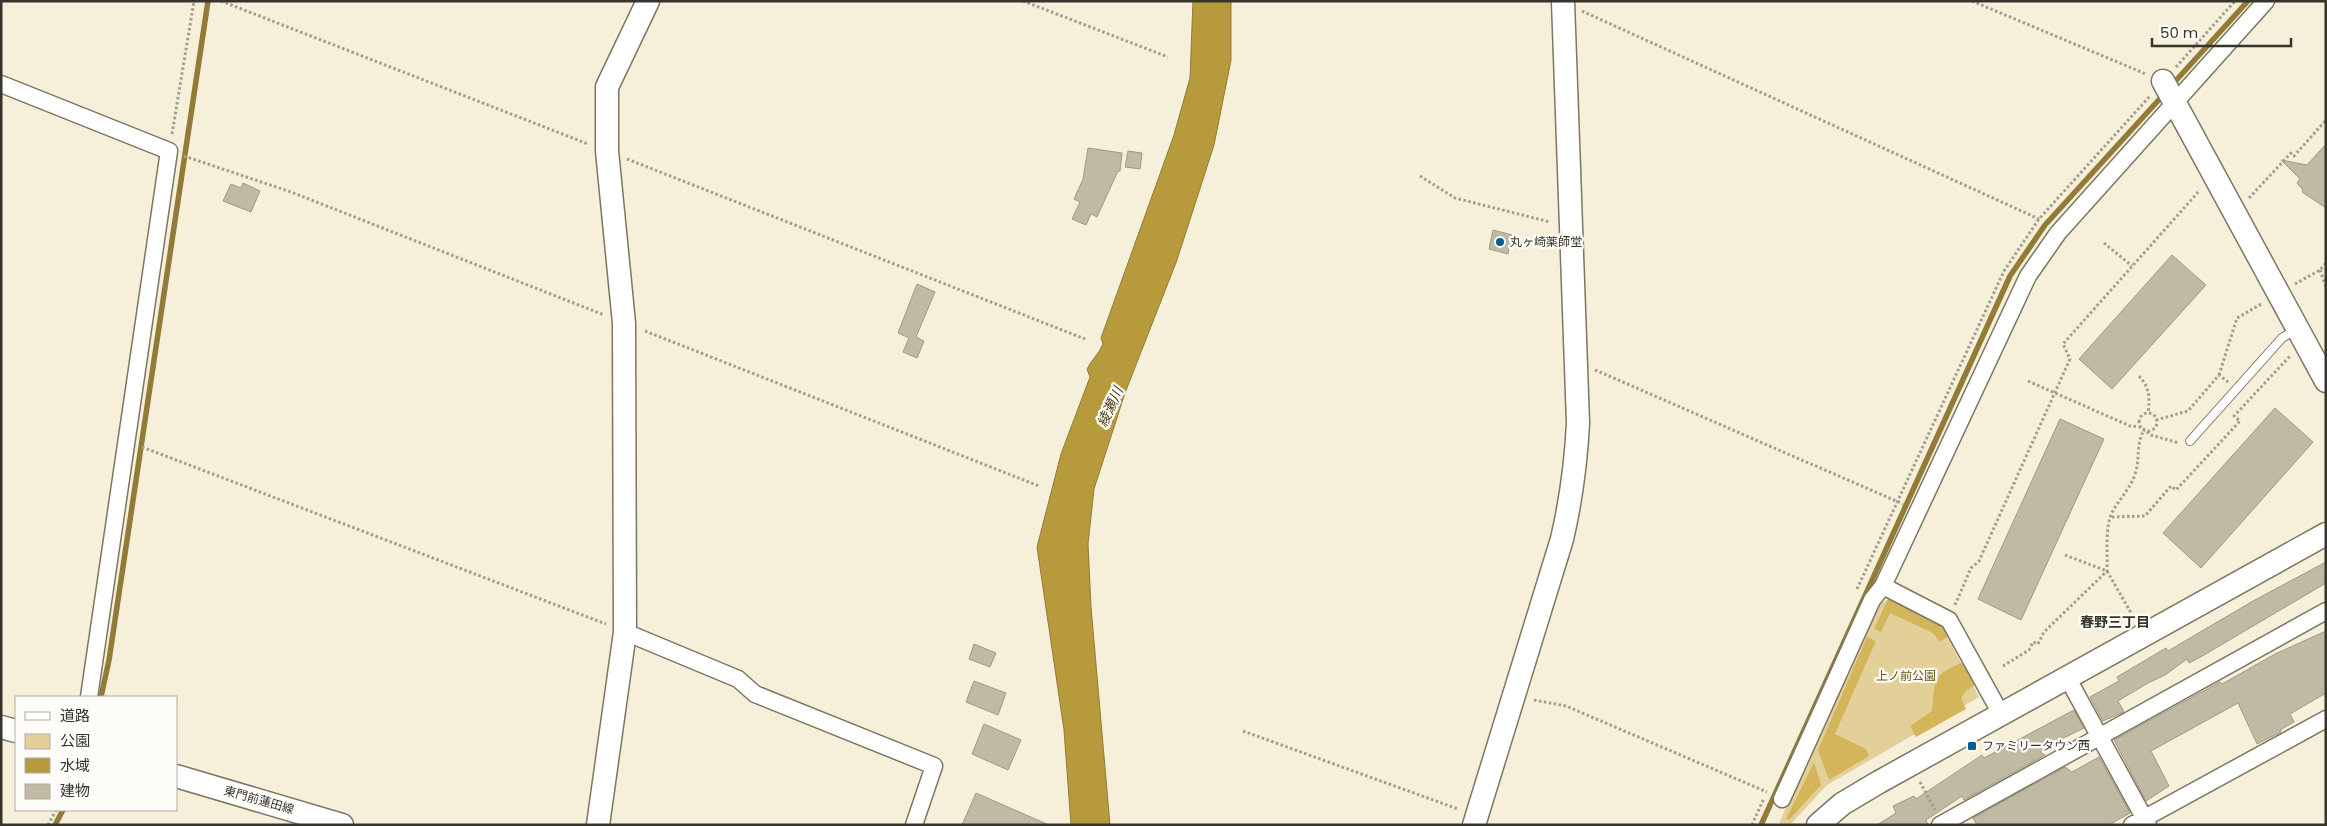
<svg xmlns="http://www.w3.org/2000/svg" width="2327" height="826" font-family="Poppins,'Noto Sans JP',sans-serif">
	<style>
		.green { fill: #e2d098 }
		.forest { fill: #d4b65a }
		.water { fill: #b79a3c; stroke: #917b37 }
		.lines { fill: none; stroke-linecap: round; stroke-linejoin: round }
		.stream { stroke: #917b37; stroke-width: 5.5 }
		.building { fill: #c0b9a3; stroke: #a09984 }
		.lane-casing { stroke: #7d7662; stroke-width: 10 }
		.street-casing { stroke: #7d7662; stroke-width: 19 }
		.secondary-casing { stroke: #7d7662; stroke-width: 25 }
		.path { stroke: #a29d8d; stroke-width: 3; stroke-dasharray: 2.5 2.5; stroke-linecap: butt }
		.lane { stroke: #fff; stroke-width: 8 }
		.street { stroke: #fff; stroke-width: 16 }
		.secondary { stroke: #fff; stroke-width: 22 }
		.poi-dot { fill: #045f90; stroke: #fefcf8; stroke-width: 2 }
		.labels { text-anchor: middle; stroke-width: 4.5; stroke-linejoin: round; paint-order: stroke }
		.poi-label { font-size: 12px; fill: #37342c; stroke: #fefcf8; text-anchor: start }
		.park-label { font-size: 12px; fill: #68540b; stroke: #fefcf8 }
		.street-label { font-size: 12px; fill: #37342c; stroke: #fefcf8 }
		.water-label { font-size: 14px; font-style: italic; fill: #4b3f17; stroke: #fefcf8 }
		.neighbourhood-label { font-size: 14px; font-weight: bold; fill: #37342c; stroke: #fefcf8 }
	</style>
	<rect width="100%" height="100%" fill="#f6efd9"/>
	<path class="green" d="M1887 600 1941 625 1979 697 1827 785 1790 825 1779 823 1878 603Z"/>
	<path class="forest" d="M1889 597 1942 621 1949 636 1940 642 1933 633 1890 613 1881 632 1874 629Z
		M1867 637 1876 641 1835 734 1866 749 1869 756 1829 780 1818 750Z
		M1964 662 1975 685 1966 691 1961 698 1966 709 1916 737 1910 726 1932 711C1935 678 1932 675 1964 662Z
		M1814 762 1821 785 1789 820 1786 819Z"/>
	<path class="water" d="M1193 1H1231V60L1214 145 1177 260 1125 393 1094 489 1088 544 1091 607 1110 825H1071L1064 730 1037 547 1061 454 1090 377 1087 369C1092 359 1099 354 1103 344L1101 338 1174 135 1190 78Z"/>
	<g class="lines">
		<path class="stream" d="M2171 86 2248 1
			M101 697 109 660 208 1
			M55 825 63 810
			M1761 825 2010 276 2045 225 2165 93"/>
	</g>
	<path class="building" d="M2326 144V208L2302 192 2303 190 2297 183 2300 179 2281 160 2307 165Z
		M1088 148 1122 153 1120 171H1118L1097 217 1091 214 1086 225 1072 219 1080 202 1074 199 1083 179Z
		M1128 151 1142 153 1140 169 1125 167Z
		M243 183 260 191 251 212 223 201 231 184 241 188Z
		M1493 230 1512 235 1508 254 1489 249Z
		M2172 255 2206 285 2112 389 2079 359Z
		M917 284 935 292 916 337 924 341 917 358 903 352 909 338 898 333Z
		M2275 408 2313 442 2201 568 2163 533Z
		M2060 419 2104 439 2021 620 1978 599Z
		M2326 562V583L2204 655 2189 663 2187 659 2165 675 2148 683 2118 701 2124 712 2103 721 2090 697 2119 681 2117 677 2166 648 2168 651 2253 601Z
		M2326 631V693L2290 714 2294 722 2280 730 2281 732 2257 744 2238 703 2151 751 2169 786 2146 801 2114 740 2220 682 2222 684 2275 654Z
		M974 644 996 653 990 667 969 659Z
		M974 681 1006 693 998 715 966 702Z
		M2074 710 2084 728 2049 745 2040 752 2045 755 1964 800 1962 796 1926 820 1928 825H1877L1896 813 1893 806 1914 796 1916 799 1982 755 1984 758Z
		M984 724 1021 740 1008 770 972 754Z
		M2099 757 2130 813 2109 825H1977L1973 818 2065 767 2072 772Z
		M976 793 1049 825H962Z"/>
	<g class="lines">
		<defs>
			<path id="lane" d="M2190 441 2282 338 2297 329"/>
			<path id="street" d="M1 84 169 151 89 697
				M1883 586 1949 620 2001 714
				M625 632 738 679 755 694 934 766 914 825
				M2067 677 2148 825
				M1782 799 1872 600 1883 586 2028 276 2058 233 2266 1
				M1940 825 2326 611
				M2132 825 2326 719"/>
			<path id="secondary" d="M2163 81 2326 381
				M1 727 16 731
				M176 776 342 825
				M598 825 625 632 624 323 607 151V87L648 1
				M1474 825 1562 539C1571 500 1576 463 1578 423L1563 1
				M1818 825 1842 804 1879 782 2326 534"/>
		</defs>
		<use href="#lane" class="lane-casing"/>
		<use href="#street" class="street-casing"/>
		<use href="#secondary" class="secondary-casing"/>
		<path class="path" d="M221 1 588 144
			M1023 1 1168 57
			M1972 1 2146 74
			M1582 11 2039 219
			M2176 67 2235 1
			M172 134 194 1
			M184 156 291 192 604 315
			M627 159 1085 339
			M1420 176 1455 198 1550 222
			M2249 198 2291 153 2294 156 2326 120
			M2104 243 2132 266
			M2320 270 2326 287
			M2295 284 2320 270 2326 263
			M645 331 1039 486
			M1595 370 1903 504
			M2219 375 2237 318 2263 303
			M2139 376C2150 388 2150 398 2148 413
			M2028 381 2130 426 2141 427 2151 435 2179 443
			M2139 422a9 9 0 1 1 18 0a9 9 0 1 1-18 0Z
			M2156 420 2188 411 2219 375 2228 382
			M142 447 606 624
			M2112 517 2145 516 2171 486 2176 490 2240 421 2234 416 2290 356
			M2065 555 2107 571 2134 618
			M1857 589 2004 271 2039 219 2150 96
			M1955 605 1971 568 1979 561 2070 359 2063 344 2200 190
			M2003 666 2029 650 2033 642 2038 644 2044 632 2107 571C2108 553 2104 524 2114 509 2122 496 2132 486 2136 471 2140 456 2136 444 2144 430
			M1534 700 1566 706 1767 792
			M1243 731 1458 809
			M1920 782 1935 810
			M48 825 56 810
			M1752 825 1764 798"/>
		<use href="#lane" class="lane"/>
		<use href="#street" class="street"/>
		<use href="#secondary" class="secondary"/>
	</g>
	<g class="poi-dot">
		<circle cx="1500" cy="242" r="5"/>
		<rect x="1967" y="741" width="10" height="10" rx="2.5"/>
	</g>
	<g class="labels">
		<g class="poi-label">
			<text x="1510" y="246">丸ヶ崎薬師堂</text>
			<text x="1982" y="750">ファミリータウン西</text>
		</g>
		<g class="park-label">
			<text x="1906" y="680">上ノ前公園</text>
		</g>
		<g class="street-label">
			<text transform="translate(259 800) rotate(16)" y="4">東門前蓮田線</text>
		</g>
		<g class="water-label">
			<text transform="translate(1110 407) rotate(-66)" y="5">綾瀬川</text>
		</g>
		<g class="neighbourhood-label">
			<text x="2115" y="627">春野三丁目</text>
		</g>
	</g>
	<rect width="2327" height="826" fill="none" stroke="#37342c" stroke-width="5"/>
	<rect x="15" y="696" width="162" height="115" fill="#fefcf8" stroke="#aeaca6"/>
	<rect x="25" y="712" width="25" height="8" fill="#ffffff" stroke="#aeaca6"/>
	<text x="60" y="721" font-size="15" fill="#37342c">道路</text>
	<rect x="25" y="734" width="25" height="15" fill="#e2d098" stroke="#aeaca6"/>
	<text x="60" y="746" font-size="15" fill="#37342c">公園</text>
	<rect x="25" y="758" width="25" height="15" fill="#b79a3c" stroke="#aeaca6"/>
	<text x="60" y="771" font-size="15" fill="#37342c">水域</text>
	<rect x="25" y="784" width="25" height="15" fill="#c0b9a3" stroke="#aeaca6"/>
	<text x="60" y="796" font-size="15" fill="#37342c">建物</text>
	<path d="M2152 38v8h139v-8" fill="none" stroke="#37342c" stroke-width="2.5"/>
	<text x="2160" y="38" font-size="15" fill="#37342c" stroke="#fefcf8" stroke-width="4" paint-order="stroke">50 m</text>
</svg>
